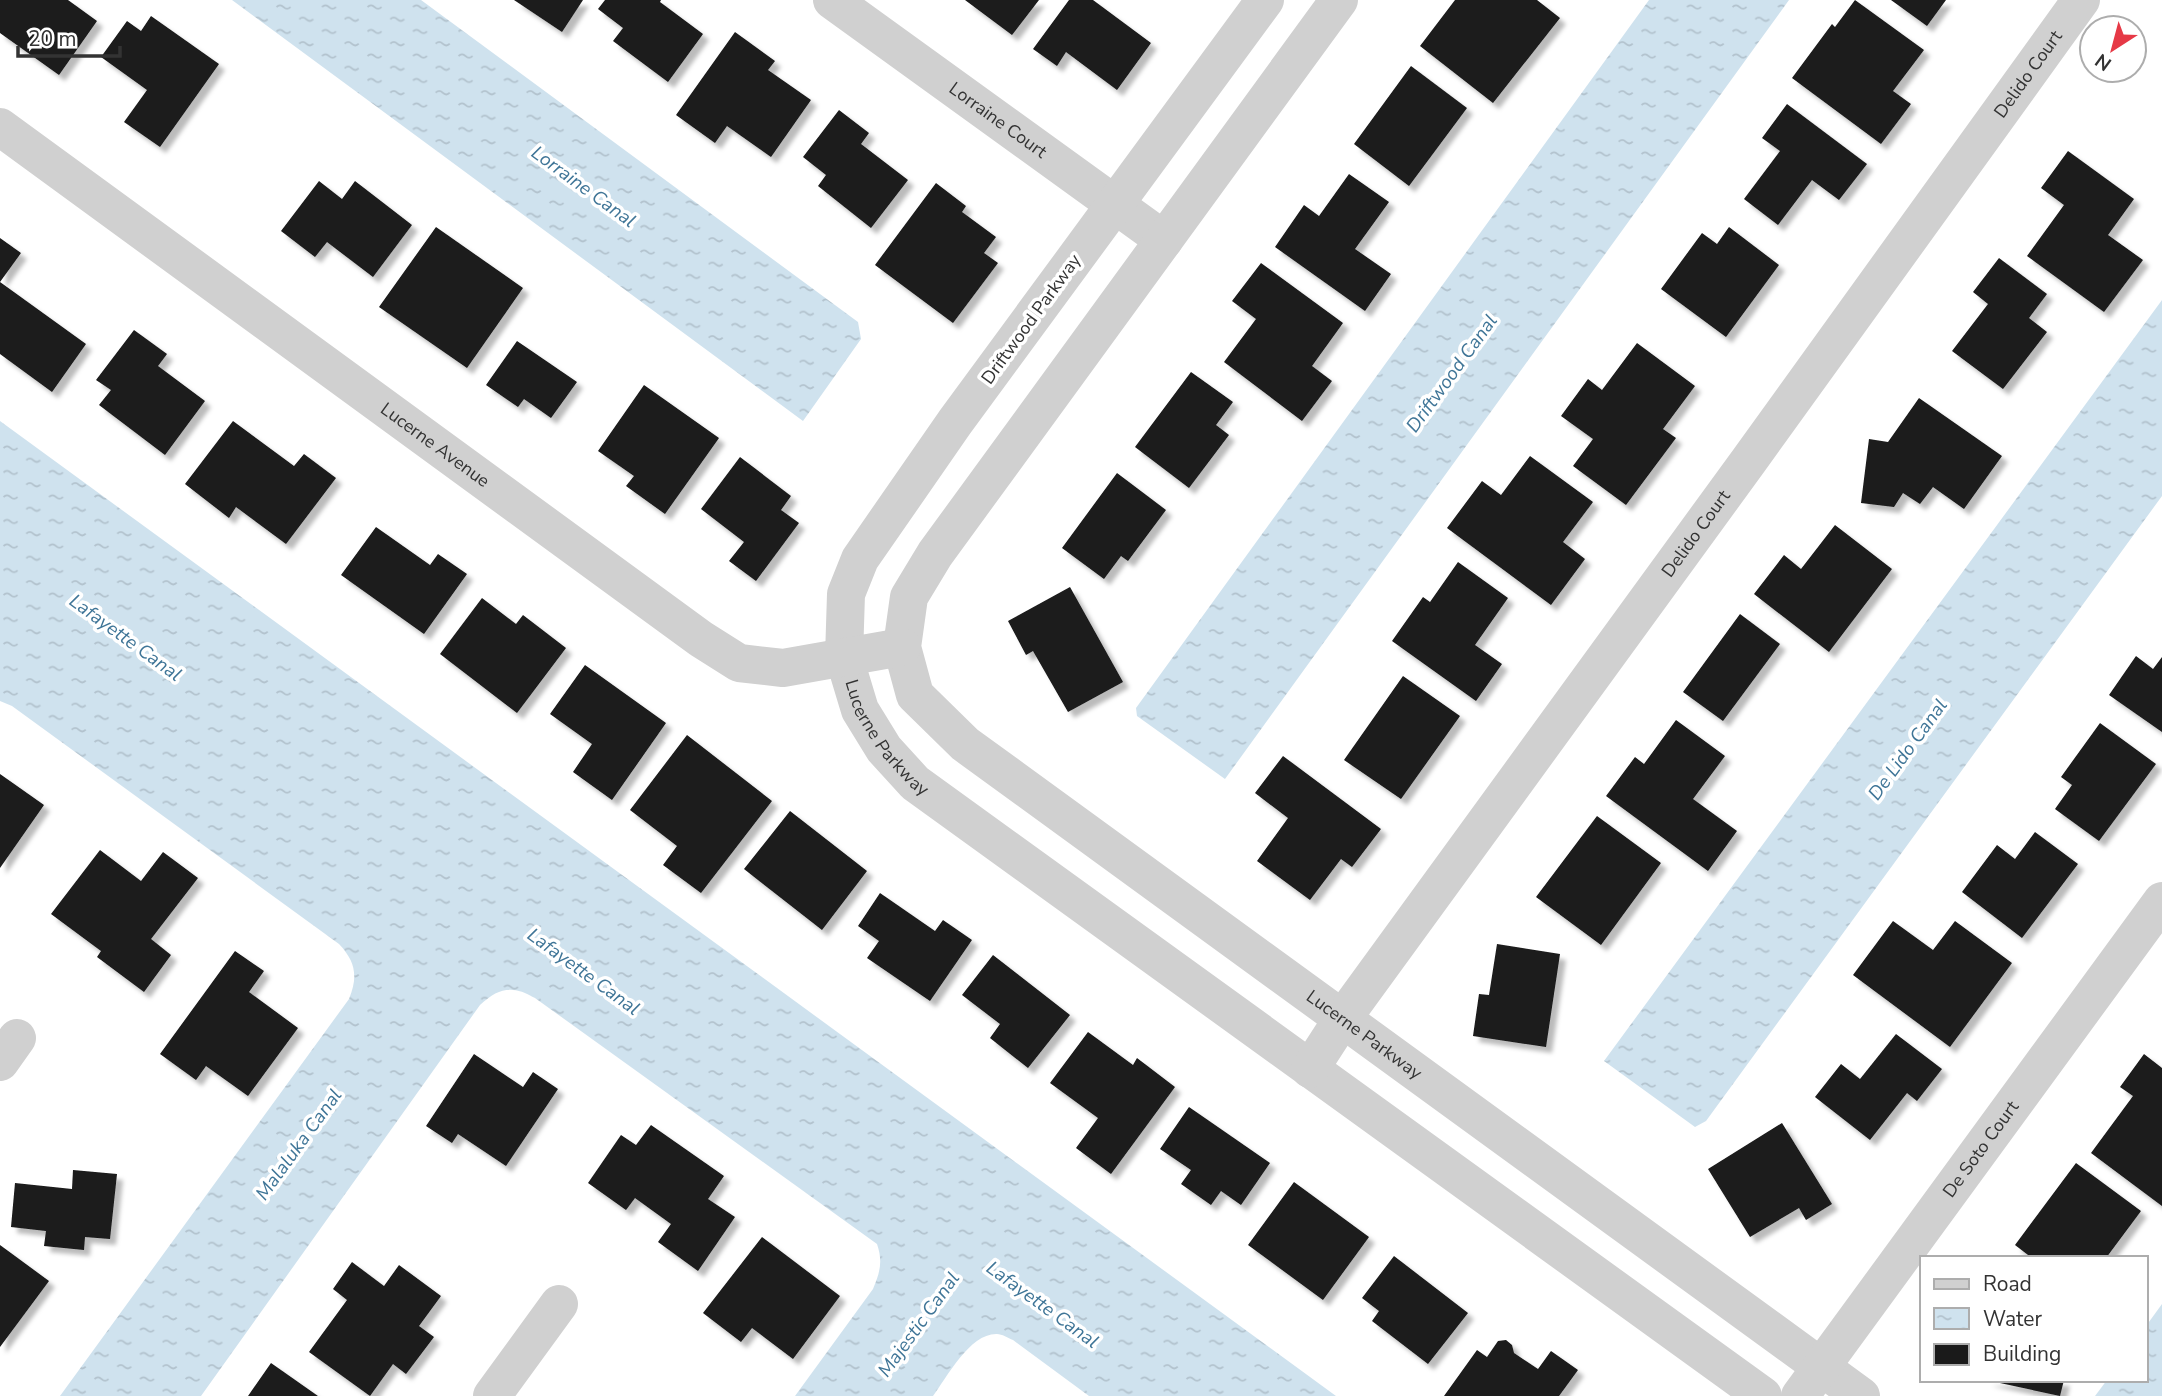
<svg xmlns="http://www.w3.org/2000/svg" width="2162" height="1396" font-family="'Nunito Sans',sans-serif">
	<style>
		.water { fill: url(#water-ripples) }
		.building { fill: #1a1a1a; filter: url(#shadow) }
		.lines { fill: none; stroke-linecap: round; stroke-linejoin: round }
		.minor { stroke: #d0d0d0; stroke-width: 38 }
		.labels { text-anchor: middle; stroke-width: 7; stroke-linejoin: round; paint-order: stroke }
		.street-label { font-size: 18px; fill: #333; stroke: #fff }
		.water-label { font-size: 19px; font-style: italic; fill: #3f7597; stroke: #fff }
	</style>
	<defs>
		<pattern id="water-ripples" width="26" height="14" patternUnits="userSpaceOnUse" patternTransform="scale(1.75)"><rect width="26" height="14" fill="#cfe2ee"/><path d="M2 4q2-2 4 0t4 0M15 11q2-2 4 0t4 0" fill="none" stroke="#b2c2cd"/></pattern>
		<filter id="shadow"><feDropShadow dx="6" dy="6" stdDeviation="2" flood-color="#0004"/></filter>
	</defs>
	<rect width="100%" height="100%" fill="#fff"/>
	<path class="water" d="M232 0H421L858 322 861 339 803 421Z
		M1649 0H1789L1225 779 1137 716 1136 708Z
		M2162 300V496L1706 1121 1695 1127 1604 1061Z
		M0 421 1336 1396H1089L1013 1340C1008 1338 1002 1334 997 1334 970 1333 947 1377 933 1396H795L873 1289C880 1272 883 1262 877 1244L535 998C513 985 499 987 480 1005L201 1396H60L349 999C358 977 356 962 339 944L12 706 0 701Z
		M2162 1304V1396H2095L2107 1380H2146V1326Z"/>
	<path class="building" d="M0 0H68L97 21 59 75 0 33Z
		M514 0H583L562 32Z
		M605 0H661L660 2 703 34 668 82 613 41 623 28 598 9Z
		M965 0H1039L1012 35Z
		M1069 0H1093L1151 43 1117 90 1066 52 1057 66 1033 49Z
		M1455 0H1537L1560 18 1493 103 1420 46Z
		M1855 0 1924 50 1893 91 1911 104 1881 144 1792 78 1832 24 1835 27Z
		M1891 0H1946L1927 26Z
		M151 16 219 64 160 147 124 122 147 90 101 57 127 21 141 31Z
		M735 32 775 61 768 70 811 100 771 157 727 126 715 143 676 115Z
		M1411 66 1467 108 1409 186 1354 144Z
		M1787 104 1867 164 1839 200 1812 180 1778 225 1744 199 1780 151 1762 138Z
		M839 110 869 133 861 144 908 180 871 228 818 186 826 175 803 157Z
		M2068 151 2134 199 2108 235 2143 260 2104 312 2027 256 2064 205 2041 188Z
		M1349 174 1389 202 1355 249 1391 274 1365 311 1275 247 1304 205 1319 216Z
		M319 181 342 199 355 181 412 225 373 277 327 242 315 257 281 231Z
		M936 183 966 206 962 212 996 237 984 253 998 263 953 323 875 265Z
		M436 227 523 288 467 368 379 307Z
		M1729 227 1779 265 1726 337 1661 289 1702 233 1717 244Z
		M0 238 21 253 0 282 86 344 52 392 0 354Z
		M1999 258 2047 294 2029 318 2047 332 2003 389 1952 351 1988 304 1973 292Z
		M1261 263 1343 323 1312 366 1332 381 1302 421 1224 362 1256 319 1232 301Z
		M134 330 167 354 158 366 205 401 165 455 99 405 111 390 96 380Z
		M517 341 577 382 551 418 524 399 518 407 486 385Z
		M1637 343 1695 386 1663 429 1676 438 1626 505 1573 466 1593 439 1561 416 1588 379 1602 390Z
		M1191 372 1233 402 1216 425 1229 435 1189 488 1135 447Z
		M644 385 719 438 665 514 626 486 634 476 598 451Z
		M1919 398 2002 456 1964 509 1933 487 1920 504 1903 493 1894 507 1861 503 1869 439 1888 442Z
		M233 421 294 466 304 454 336 478 286 544 236 507 229 518 185 484Z
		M1530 456 1593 502 1563 542 1585 559 1551 605 1447 528 1482 481 1501 495Z
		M740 457 791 496 781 510 799 523 756 581 729 561 744 542 701 509Z
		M1117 473 1166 510 1128 561 1121 556 1104 579 1062 548Z
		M1835 525 1892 569 1829 652 1754 594 1784 555 1801 569Z
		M376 527 430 565 438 554 467 574 424 634 341 575Z
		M1458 562 1508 598 1475 645 1502 664 1476 701 1392 641 1423 597 1430 602Z
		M1070 587 1123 682 1068 712 1033 651 1026 655 1008 621Z
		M482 598 516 624 523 615 566 648 517 713 440 654Z
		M1740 614 1780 644 1723 721 1683 692Z
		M2136 656 2153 669 2162 657V732L2109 695Z
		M585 665 666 723 612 800 573 772 592 744 550 714Z
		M1403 676 1460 716 1401 799 1344 760Z
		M1676 720 1725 756 1693 799 1737 831 1708 871 1606 796 1635 757 1644 764Z
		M2100 723 2156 764 2099 841 2055 809 2072 785 2061 777Z
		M687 735 772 801 701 893 663 865 677 846 630 810Z
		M1283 756 1381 829 1352 867 1341 859 1310 900 1257 861 1288 818 1255 793Z
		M0 774 44 805 0 868Z
		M790 811 867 871 822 930 744 869Z
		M1597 816 1661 863 1601 945 1536 897Z
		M2035 832 2078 864 2022 938 1962 892 1997 845 2015 859Z
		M100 850 141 881 163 852 198 878 151 939 171 955 144 992 97 957 101 951 51 914Z
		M880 893 935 931 943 920 972 940 930 1001 867 958 879 941 858 926Z
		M1893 921 1933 950 1955 921 2012 963 1950 1047 1853 975Z
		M1497 944 1560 954 1546 1047 1473 1036 1479 994 1489 995Z
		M235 951 264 971 249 992 298 1028 248 1096 206 1066 196 1080 160 1054Z
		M993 955 1070 1015 1028 1068 990 1038 1000 1024 962 995Z
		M1088 1032 1133 1065 1137 1058 1175 1087 1111 1174 1076 1148 1098 1118 1050 1083Z
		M1896 1034 1942 1069 1917 1101 1907 1093 1870 1140 1815 1097 1841 1064 1860 1079Z
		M474 1054 523 1087 533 1072 558 1089 506 1166 458 1134 452 1143 426 1126Z
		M2144 1054 2162 1068V1206L2091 1153 2133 1096 2120 1087Z
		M1189 1107 1270 1163 1241 1205 1221 1191 1211 1205 1181 1184 1191 1170 1160 1149Z
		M1782 1123 1832 1204 1806 1220 1799 1208 1750 1237 1708 1169Z
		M651 1125 724 1176 708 1199 735 1217 698 1271 658 1242 671 1224 635 1198 626 1210 588 1183 621 1135 636 1145Z
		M2076 1163 2141 1211 2106 1258H2032L2015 1245Z
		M73 1170 117 1174 110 1239 85 1237 84 1250 44 1246 46 1231 11 1227 15 1183 72 1189Z
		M1294 1182 1369 1237 1323 1300 1248 1245Z
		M762 1237 840 1296 793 1359 752 1328 741 1342 703 1313Z
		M0 1245 49 1281 0 1347Z
		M1394 1256 1468 1313 1428 1364 1372 1321 1379 1311 1362 1298Z
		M352 1262 384 1286 399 1265 441 1296 419 1326 434 1337 406 1374 393 1364 370 1396 309 1352 347 1300 333 1289Z
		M1506 1340 1512 1345 1514 1353 1538 1369 1551 1351 1578 1370 1559 1396H1444L1477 1350 1487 1357 1498 1341Z
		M271 1363 318 1396H248Z
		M1986 1380H2064L2060 1396Z"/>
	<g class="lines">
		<g class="minor">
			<path id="s1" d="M832 0 1164 240"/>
			<path id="s2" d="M1265 0 955 422 860 559 846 594 844 657 860 710 884 749 915 783 1763 1396"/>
			<path id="s3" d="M1339 0 935 554 909 597 902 647 915 695 965 744 1861 1396"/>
			<path id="s4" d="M0 127 701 639 739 663 783 668 902 647"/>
			<path d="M0 1062 17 1038"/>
			<path id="s5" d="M1310 1069 1343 1018C1590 679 1837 341 2081 0"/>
			<path d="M492 1396 559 1304"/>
			<path id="s6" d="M1800 1396 2162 901"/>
		</g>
	</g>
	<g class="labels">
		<g class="street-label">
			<text dy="6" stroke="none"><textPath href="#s5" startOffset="1227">Delido Court</textPath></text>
			<text dy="6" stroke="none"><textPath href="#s1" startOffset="205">Lorraine Court</textPath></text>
			<text transform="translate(1031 319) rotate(-54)" y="6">Driftwood Parkway</text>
			<text dy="6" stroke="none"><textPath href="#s4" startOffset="539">Lucerne Avenue</textPath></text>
			<text dy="6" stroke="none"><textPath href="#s5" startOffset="660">Delido Court</textPath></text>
			<text dy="6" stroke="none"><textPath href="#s2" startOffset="884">Lucerne Parkway</textPath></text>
			<text dy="6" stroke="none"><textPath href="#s3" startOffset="1400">Lucerne Parkway</textPath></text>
			<text dy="6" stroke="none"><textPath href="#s6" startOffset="306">De Soto Court</textPath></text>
		</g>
		<g class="water-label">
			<text transform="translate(584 186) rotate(36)" y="7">Lorraine Canal</text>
			<text transform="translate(1451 373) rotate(-54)" y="7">Driftwood Canal</text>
			<text transform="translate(126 637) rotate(36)" y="7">Lafayette Canal</text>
			<text transform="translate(1907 749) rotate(-54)" y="7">De Lido Canal</text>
			<text transform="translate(584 971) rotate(36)" y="7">Lafayette Canal</text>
			<text transform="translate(298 1144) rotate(-54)" y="7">Malaluka Canal</text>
			<text transform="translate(1043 1304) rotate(36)" y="7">Lafayette Canal</text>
			<text transform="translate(918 1324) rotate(-54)" y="7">Majestic Canal</text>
		</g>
	</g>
	<rect x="1920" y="1256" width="228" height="126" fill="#ffffff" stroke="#adadad" stroke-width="2"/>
	<rect x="1934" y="1279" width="35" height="10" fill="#d0d0d0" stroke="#adadad" stroke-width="2"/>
	<text x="1983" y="1291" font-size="21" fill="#333333">Road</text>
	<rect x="1934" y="1308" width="35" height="21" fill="url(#water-ripples)" stroke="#adadad" stroke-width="2"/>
	<text x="1983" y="1326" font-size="21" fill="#333333">Water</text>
	<rect x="1934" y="1344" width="35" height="21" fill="#1a1a1a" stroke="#adadad" stroke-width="2"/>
	<text x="1983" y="1361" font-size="21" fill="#333333">Building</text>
	<g transform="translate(2113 49) rotate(216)"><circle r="33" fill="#ffffff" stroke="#adadad" stroke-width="2"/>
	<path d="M0-5L12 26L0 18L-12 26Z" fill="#e63946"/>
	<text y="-10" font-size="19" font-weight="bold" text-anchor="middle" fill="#333333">N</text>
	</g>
	<path d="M18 46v10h102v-10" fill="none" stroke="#333333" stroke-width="3.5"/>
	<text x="28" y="46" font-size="21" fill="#333333" stroke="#ffffff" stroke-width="5" paint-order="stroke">20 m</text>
</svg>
